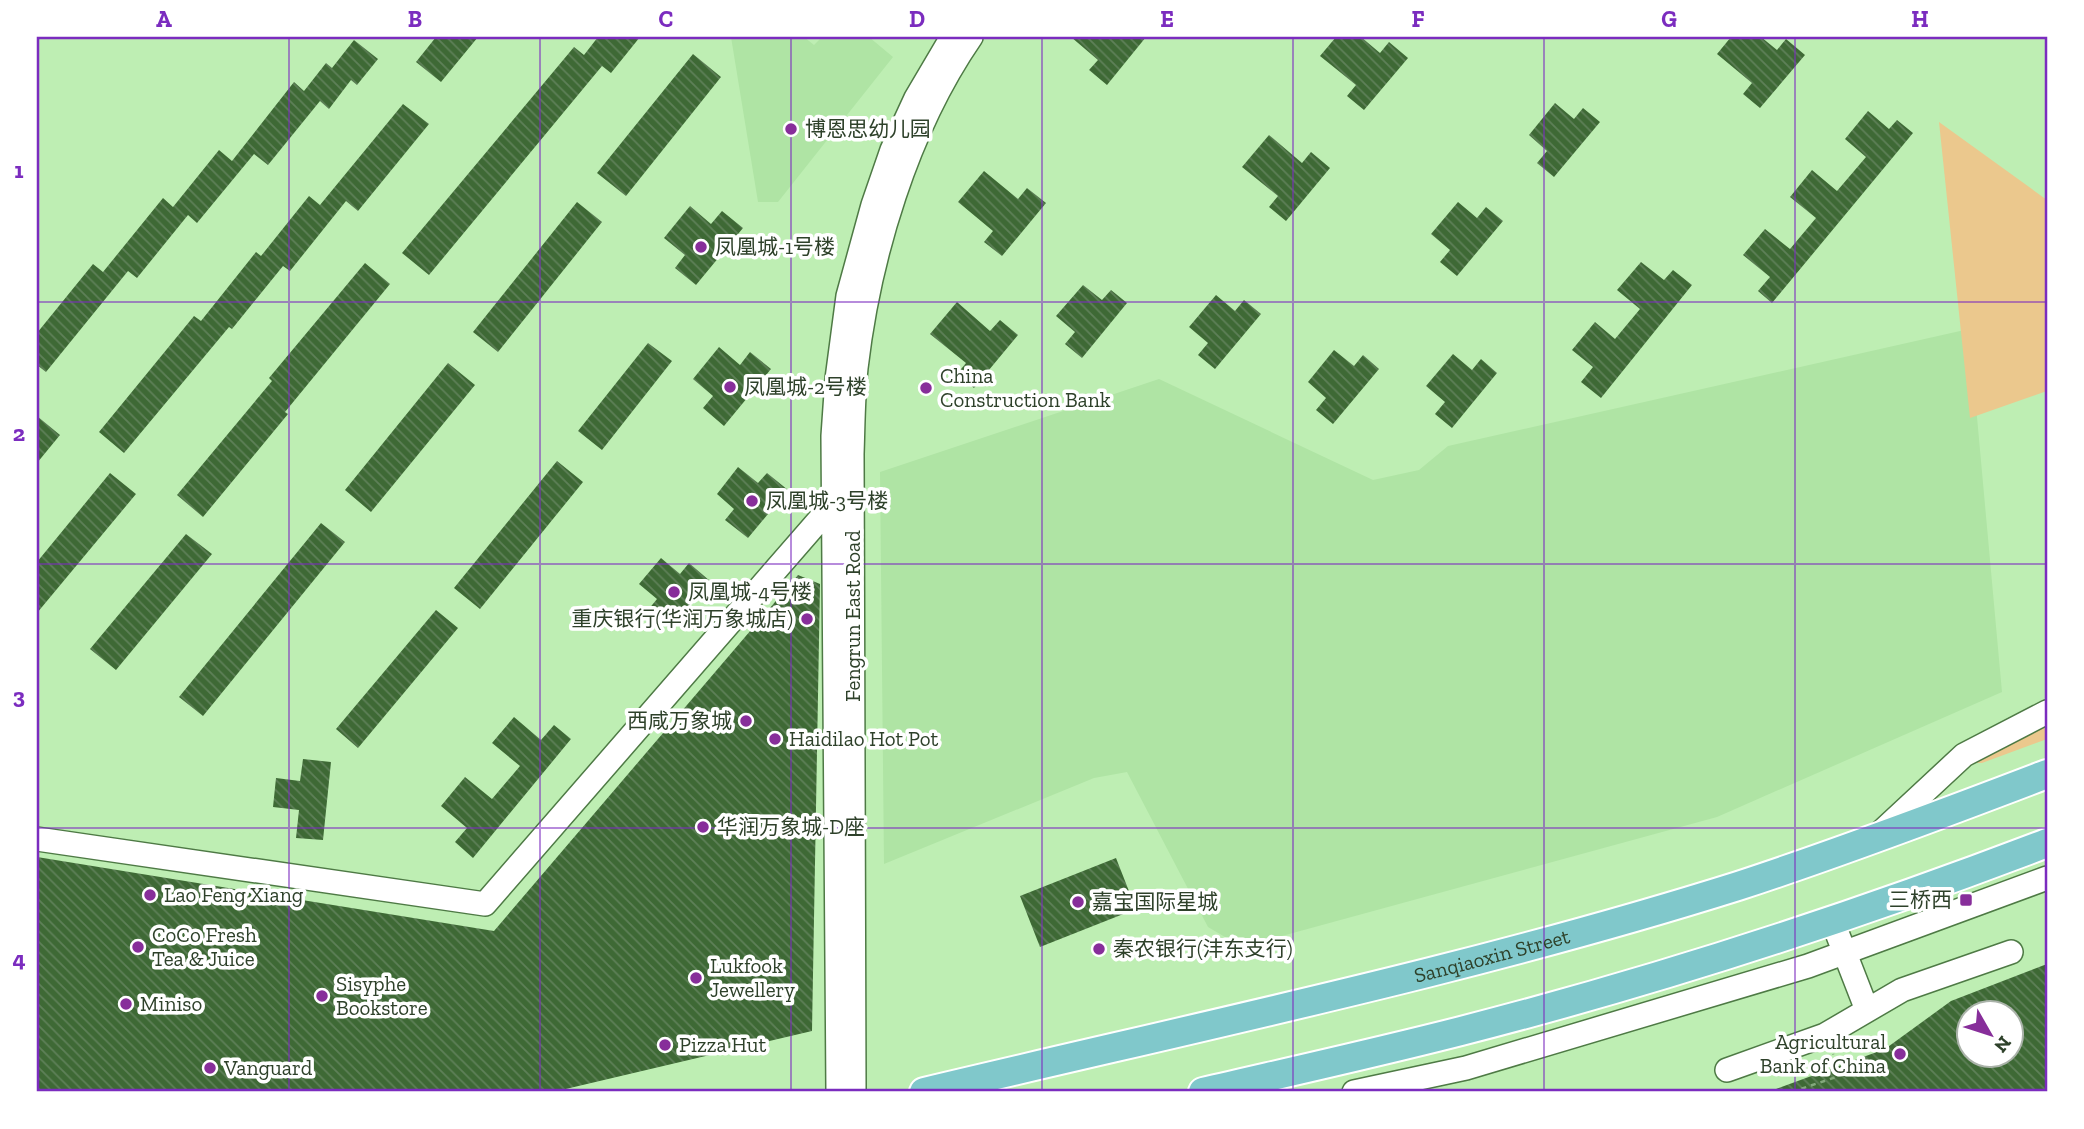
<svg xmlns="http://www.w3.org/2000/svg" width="2084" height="1129" font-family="'Zilla Slab','Noto Sans SC',serif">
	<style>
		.built { fill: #afe4a4 }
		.grass { fill: #ebc88d }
		.building { fill: url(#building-back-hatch); fill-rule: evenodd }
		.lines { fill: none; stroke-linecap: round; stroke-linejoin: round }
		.minor-casing { stroke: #4e7a45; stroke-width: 26 }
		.major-casing { stroke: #fff; stroke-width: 32 }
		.path { stroke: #83a87b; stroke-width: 2.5; stroke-dasharray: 5 5; stroke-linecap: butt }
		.minor { stroke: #fff; stroke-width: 23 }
		.major { stroke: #80c8cb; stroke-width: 28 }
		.grid { fill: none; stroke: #7b2cbf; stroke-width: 2; stroke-opacity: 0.55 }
		.poi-dot { fill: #872e9a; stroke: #fff; stroke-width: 2.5 }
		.labels { text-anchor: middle; stroke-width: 7; stroke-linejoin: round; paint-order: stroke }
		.poi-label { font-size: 21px; fill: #2e412a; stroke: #fff; text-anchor: start }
		.street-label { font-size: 21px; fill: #2e412a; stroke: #fff }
		.neatline { fill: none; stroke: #7b2cbf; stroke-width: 2.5 }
		.grid-label { font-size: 23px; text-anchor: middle; font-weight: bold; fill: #7b2cbf }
	</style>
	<defs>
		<pattern id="building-back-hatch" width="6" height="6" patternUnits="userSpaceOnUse" patternTransform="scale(1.75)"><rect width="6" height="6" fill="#3e6935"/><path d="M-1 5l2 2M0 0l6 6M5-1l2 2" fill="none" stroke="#5e8058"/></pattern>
	</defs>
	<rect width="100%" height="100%" fill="#beeeb3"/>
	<path class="built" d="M731 37H804L814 45 822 37H869L893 57 778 202H758Z
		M1969 329 2002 692 1717 817 1242 947 1208 927 1127 772 1094 778 884 864 880 472 1159 379 1373 480 1419 470 1448 446Z"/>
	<path class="grass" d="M1939 122 2047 200V391L1970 418Z
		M2047 720V739L1982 763H1973Z"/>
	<path class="building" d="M436 37H478L441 82 416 62Z
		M598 37H640L611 73 602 66 429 275 402 253 574 47 584 55Z
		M1071 37H1146L1107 85 1089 70 1098 60Z
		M1336 37H1361L1380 53 1389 42 1408 58 1364 110 1347 96 1356 85 1320 56Z
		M1731 37H1761L1777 50 1786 39 1805 55 1760 108 1743 94 1752 83 1717 54Z
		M354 40 378 59 357 85 351 80 329 109 320 101 268 165 254 154 197 223 188 215 137 278 128 271 46 372 37 365V333L93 264 103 272 163 198 173 207 219 150 232 161 294 82 304 91 326 63 332 68Z
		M693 54 721 77 626 196 597 173Z
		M1555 103 1574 119 1583 108 1600 122 1554 177 1537 163 1547 151 1529 135Z
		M403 104 429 124 358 211 346 201 290 271 283 266 232 329 229 327 124 453 99 432 194 316 201 321 256 252 261 256 309 196 320 205Z
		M1868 111 1889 129 1897 120 1913 133 1772 303 1758 291 1770 277 1743 255 1765 229 1790 249 1816 218 1790 197 1812 170 1837 191 1866 157 1845 139Z
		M1269 135 1302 163 1311 152 1330 168 1286 221 1269 207 1278 196 1242 167Z
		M984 171 1018 199 1027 188 1046 203 1002 256 984 242 993 231 958 202Z
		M577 202 602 222 498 352 473 332Z
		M1458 202 1477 218 1486 207 1503 221 1457 276 1440 262 1450 250 1431 234Z
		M690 206 711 224 722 211 743 228 696 285 675 268 685 255 664 238Z
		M1641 262 1664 280 1673 270 1692 285 1601 398 1581 382 1593 367 1572 350 1595 322 1615 339 1640 309 1617 290Z
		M365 263 390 284 285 412 288 414 203 517 177 495 272 381 269 378Z
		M1083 285 1102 300 1111 290 1127 303 1082 358 1065 344 1075 332 1056 316Z
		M1216 295 1235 311 1244 300 1261 314 1215 369 1198 355 1208 343 1189 327Z
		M957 302 990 331 1000 320 1018 335 974 388 957 374 966 363 930 334Z
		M648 343 672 361 602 450 578 431Z
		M719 347 740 365 750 352 771 369 724 426 703 408 713 396 693 379Z
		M1334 350 1354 366 1363 355 1379 369 1333 424 1316 410 1326 398 1308 382Z
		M1453 354 1472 370 1481 359 1497 373 1452 428 1435 414 1445 402 1426 386Z
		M448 363 475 385 371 512 345 490Z
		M37 416 60 435 37 463Z
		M557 461 583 482 480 609 454 588Z
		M738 467 758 483 767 473 788 490 748 538 725 520 734 509 717 494Z
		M110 473 136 494 37 613V562Z
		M321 523 345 542 203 716 179 697Z
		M186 534 212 554 116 670 90 649Z
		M661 558 680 574 689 563 710 581 670 629 648 610 657 599 639 584Z
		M798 575 820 584 812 1031 553 1092H37V857L494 931Z
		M436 610 458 628 358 748 336 729Z
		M514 717 541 740 554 725 571 739 473 858 455 842 467 828 441 806 465 777 492 799 520 766 492 743Z
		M303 759 331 762 323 840 296 838 299 810 273 807 276 778 300 781Z
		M1116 858 1136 909 1040 947 1020 896Z
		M2047 964V1092H1768L1885 1049 1951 1001ZM1969 1013H2011V1055H1969Z"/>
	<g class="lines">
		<defs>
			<path id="minor" d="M1878 835 1964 755 2047 712
				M37 839 485 904 833 504
				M1832 920 1867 1010
				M1727 1070 1825 1035 1902 990 2011 952
				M838 1092 833 436 837 379 848 296 873 205 892 150 916 98 952 37
				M854 1092 852 454C853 426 853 397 856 368 869 256 907 130 971 37
				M1354 1092 1466 1068 1808 966 2047 878"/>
			<g id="major">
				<path id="s1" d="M924 1092C1196 1027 1471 970 1738 886 1842 852 1945 813 2047 774"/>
				<path d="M1203 1092C1289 1072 1375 1053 1461 1031 1660 980 1856 916 2047 843"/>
			</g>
		</defs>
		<use href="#minor" class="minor-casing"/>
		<use href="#major" class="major-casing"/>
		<path class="path" d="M1792 1092 1836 1077 1838 1066 1833 1054"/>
		<use href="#minor" class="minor"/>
		<use href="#major" class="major"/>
	</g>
	<path class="grid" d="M289 37V1092M540 37V1092M791 37V1092M1042 37V1092M1293 37V1092M1544 37V1092M1795 37V1092M37 302H2047M37 564H2047M37 828H2047"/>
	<g class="poi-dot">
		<circle cx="791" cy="129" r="7"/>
		<circle cx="701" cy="247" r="7"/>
		<circle cx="730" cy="387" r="7"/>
		<circle cx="926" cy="388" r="7"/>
		<circle cx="752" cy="501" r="7"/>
		<circle cx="674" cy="592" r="7"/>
		<circle cx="807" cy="619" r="7"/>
		<circle cx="746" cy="721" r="7"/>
		<circle cx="775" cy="739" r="7"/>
		<circle cx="703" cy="827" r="7"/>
		<circle cx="150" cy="895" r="7"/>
		<rect x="1959" y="893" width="14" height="14" rx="3.5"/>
		<circle cx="1078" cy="902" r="7"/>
		<circle cx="138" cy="947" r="7"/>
		<circle cx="1099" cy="949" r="7"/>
		<circle cx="696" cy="978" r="7"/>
		<circle cx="322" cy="996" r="7"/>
		<circle cx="126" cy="1004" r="7"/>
		<circle cx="665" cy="1045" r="7"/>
		<circle cx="1900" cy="1054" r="7"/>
		<circle cx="210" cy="1068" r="7"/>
	</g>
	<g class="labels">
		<g class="poi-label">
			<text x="805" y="136">博恩思幼儿园</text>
			<text x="715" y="254">凤凰城-1号楼</text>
			<text x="940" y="383">China<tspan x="940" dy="24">Construction Bank</tspan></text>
			<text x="744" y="394">凤凰城-2号楼</text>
			<text x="766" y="508">凤凰城-3号楼</text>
			<text x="688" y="599">凤凰城-4号楼</text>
			<text x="793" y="626" text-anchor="end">重庆银行(华润万象城店)</text>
			<text x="732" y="728" text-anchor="end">西咸万象城</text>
			<text x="789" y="746">Haidilao Hot Pot</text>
			<text x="717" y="834">华润万象城-D座</text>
			<text x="164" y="902">Lao Feng Xiang</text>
			<text x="1952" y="907" text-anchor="end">三桥西</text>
			<text x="1092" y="909">嘉宝国际星城</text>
			<text x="152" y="942">CoCo Fresh<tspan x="152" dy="24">Tea &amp; Juice</tspan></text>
			<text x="1113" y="956">秦农银行(沣东支行)</text>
			<text x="710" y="973">Lukfook<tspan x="710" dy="24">Jewellery</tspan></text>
			<text x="336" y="991">Sisyphe<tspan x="336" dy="24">Bookstore</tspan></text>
			<text x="140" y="1011">Miniso</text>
			<text x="1886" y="1049" text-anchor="end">Agricultural<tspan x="1886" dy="24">Bank of China</tspan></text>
			<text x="679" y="1052">Pizza Hut</text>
			<text x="224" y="1075">Vanguard</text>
		</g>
		<g class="street-label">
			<text transform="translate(853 616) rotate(-90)" y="7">Fengrun East Road</text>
			<text dy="7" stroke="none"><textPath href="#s1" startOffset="584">Sanqiaoxin Street</textPath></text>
		</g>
	</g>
	<rect width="2084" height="1129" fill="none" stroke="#ffffff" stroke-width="77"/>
	<g transform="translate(1990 1034) rotate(129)"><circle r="33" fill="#ffffff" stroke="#abb3aa" stroke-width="2"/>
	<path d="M0-5L12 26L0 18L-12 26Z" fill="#872e9a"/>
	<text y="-10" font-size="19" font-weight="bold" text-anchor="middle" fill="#2e412a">N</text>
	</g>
	<rect x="38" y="38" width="2008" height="1052" class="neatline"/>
	<g class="grid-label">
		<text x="164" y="27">A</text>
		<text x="415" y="27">B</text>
		<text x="666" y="27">C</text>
		<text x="917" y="27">D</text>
		<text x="1167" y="27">E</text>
		<text x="1418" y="27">F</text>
		<text x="1669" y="27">G</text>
		<text x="1920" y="27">H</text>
		<text x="19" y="178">1</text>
		<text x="19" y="441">2</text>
		<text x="19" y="704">3</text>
		<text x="19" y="967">4</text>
	</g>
</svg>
